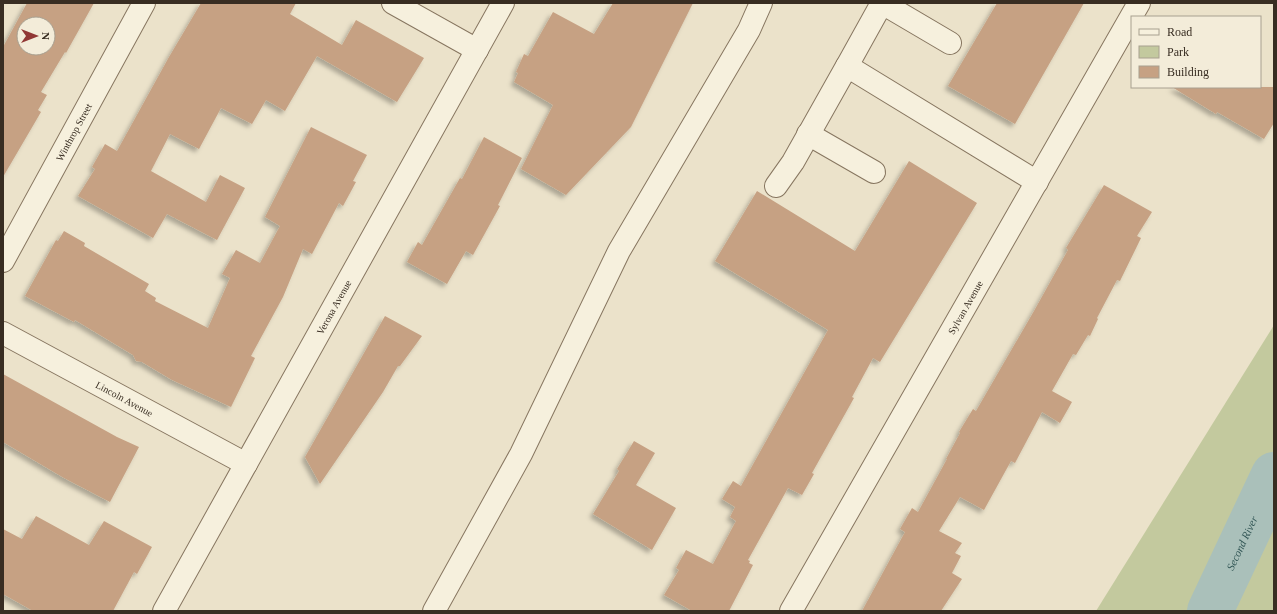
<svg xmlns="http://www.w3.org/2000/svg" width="1277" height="614" font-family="Georgia,serif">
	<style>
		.green { fill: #c3c99e }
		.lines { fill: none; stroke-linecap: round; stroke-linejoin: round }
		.river { stroke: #aac0ba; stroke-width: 46 }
		.building { fill: #c6a183; fill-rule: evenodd; filter: url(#shadow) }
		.minor-casing { stroke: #877660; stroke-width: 24 }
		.minor { stroke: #f6f0dd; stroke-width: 22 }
		.labels { text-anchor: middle; stroke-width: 3.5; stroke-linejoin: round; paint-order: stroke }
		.street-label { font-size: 10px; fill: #382d22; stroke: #f3ecd9 }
		.water-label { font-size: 11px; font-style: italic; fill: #335756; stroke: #f3ecd9 }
	</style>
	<defs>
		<filter id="shadow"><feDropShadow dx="-3.5" dy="3.5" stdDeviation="2" flood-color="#0004"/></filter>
	</defs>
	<rect width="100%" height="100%" fill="#ebe2ca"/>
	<path class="green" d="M1274 325V611H1096Z"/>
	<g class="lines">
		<path class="river" id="s1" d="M1210 611 1274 475"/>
	</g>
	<path class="building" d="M27 3H94L66 53 65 52 41 92 47 95 38 110 41 112 3 177V47ZM24 24H48V48H24Z
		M201 3H296L290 14 342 45 356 20 424 58 397 102 317 56 285 111 266 100 252 124 221 108 199 149 170 134 151 171 206 202 220 175 245 188 217 240 167 214 153 238 78 196 95 169 92 167 105 144 117 151 169 57Z
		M613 3H693L631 127 566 195 521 169 553 105 514 82 518 73 516 72 524 54 528 56 553 12 594 34Z
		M997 3H1084L1015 124 948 86Z
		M1172 87H1274V123L1264 139 1217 112 1216 114Z
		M311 127 367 155 353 181 356 182 343 206 339 203 312 254 303 249 283 297 251 356 255 358 231 407 172 380 142 362 136 361 133 355 75 320 74 322 25 296 56 240 58 241 64 231 85 243 84 246 149 284 145 291 156 298 155 301 208 328 230 278 222 274 236 250 260 263 280 226 265 217Z
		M484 137 522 158 498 205 500 206 473 255 466 251 447 284 407 262 418 242 422 245 460 178 462 179Z
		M909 161 977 203 880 362 873 358 852 397 854 398 812 473 814 474 802 495 788 488 748 560 750 561 749 563 753 565 729 611H692L664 595 679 570 676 568 686 550 713 564 736 521 730 517 735 507 722 499 733 481 741 486 828 330 715 261 757 191 855 251Z
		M1104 185 1152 212 1137 236 1141 238 1120 281 1117 280 1097 318 1098 319 1090 336 1088 335 1076 355 1073 354 1052 391 1072 402 1060 423 1042 412 1015 463 1011 461 984 510 960 497 939 531 962 543 955 553 961 556 952 573 962 579 941 611H862L905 532 900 529 912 508 918 512 947 459H946L960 433 959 432 973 409 976 411 1034 311 1068 250 1066 248Z
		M385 316 422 336 400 366H398L383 392 320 484 305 457Z
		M3 374 117 437 139 447 110 502 64 478 3 442Z
		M634 441 655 453 636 485 676 508 652 550 593 514 619 471 617 469Z
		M36 516 89 545 104 521 152 547 137 574 134 572 113 611H33L3 594V529L22 539Z"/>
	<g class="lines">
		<defs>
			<g id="minor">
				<path d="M393 3 477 50"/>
				<path d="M882 3 950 43"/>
				<path d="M847 66 882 3"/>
				<path d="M808 134 874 172"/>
				<path d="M776 186 793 162 847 66 1037 182"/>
				<path id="s2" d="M3 261 144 3"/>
				<path id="s3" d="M3 333 246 464"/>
				<path id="s4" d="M164 611 503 3"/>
				<path d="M434 611 521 454 619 251 749 30 761 3"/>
				<path id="s5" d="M791 611 1139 3"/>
			</g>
		</defs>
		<use href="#minor" class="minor-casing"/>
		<use href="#minor" class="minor"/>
	</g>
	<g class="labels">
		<g class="street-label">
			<text dy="4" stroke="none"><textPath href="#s2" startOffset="147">Winthrop Street</textPath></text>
			<text dy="4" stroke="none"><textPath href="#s4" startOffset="348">Verona Avenue</textPath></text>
			<text dy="4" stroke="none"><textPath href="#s5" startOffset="350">Sylvan Avenue</textPath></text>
			<text dy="4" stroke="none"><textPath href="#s3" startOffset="138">Lincoln Avenue</textPath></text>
		</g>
		<g class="water-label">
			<text dy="4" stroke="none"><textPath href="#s1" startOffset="75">Second River</textPath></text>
		</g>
	</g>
	<rect width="1277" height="614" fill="none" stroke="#382d22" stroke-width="8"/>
	<rect x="1131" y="16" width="130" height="72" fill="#f3ecd9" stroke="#a8a090"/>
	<rect x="1139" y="29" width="20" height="6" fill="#f6f0dd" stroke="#a8a090"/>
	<text x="1167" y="36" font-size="12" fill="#382d22">Road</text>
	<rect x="1139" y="46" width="20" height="12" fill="#c3c99e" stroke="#a8a090"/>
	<text x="1167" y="56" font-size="12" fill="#382d22">Park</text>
	<rect x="1139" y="66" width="20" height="12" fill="#c6a183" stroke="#a8a090"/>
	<text x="1167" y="76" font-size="12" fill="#382d22">Building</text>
	<g transform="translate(36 36) rotate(90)"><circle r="19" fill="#f3ecd9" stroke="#a8a090"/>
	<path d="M0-3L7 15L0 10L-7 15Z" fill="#913735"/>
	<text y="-6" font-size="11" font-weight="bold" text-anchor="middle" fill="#382d22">N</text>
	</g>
</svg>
